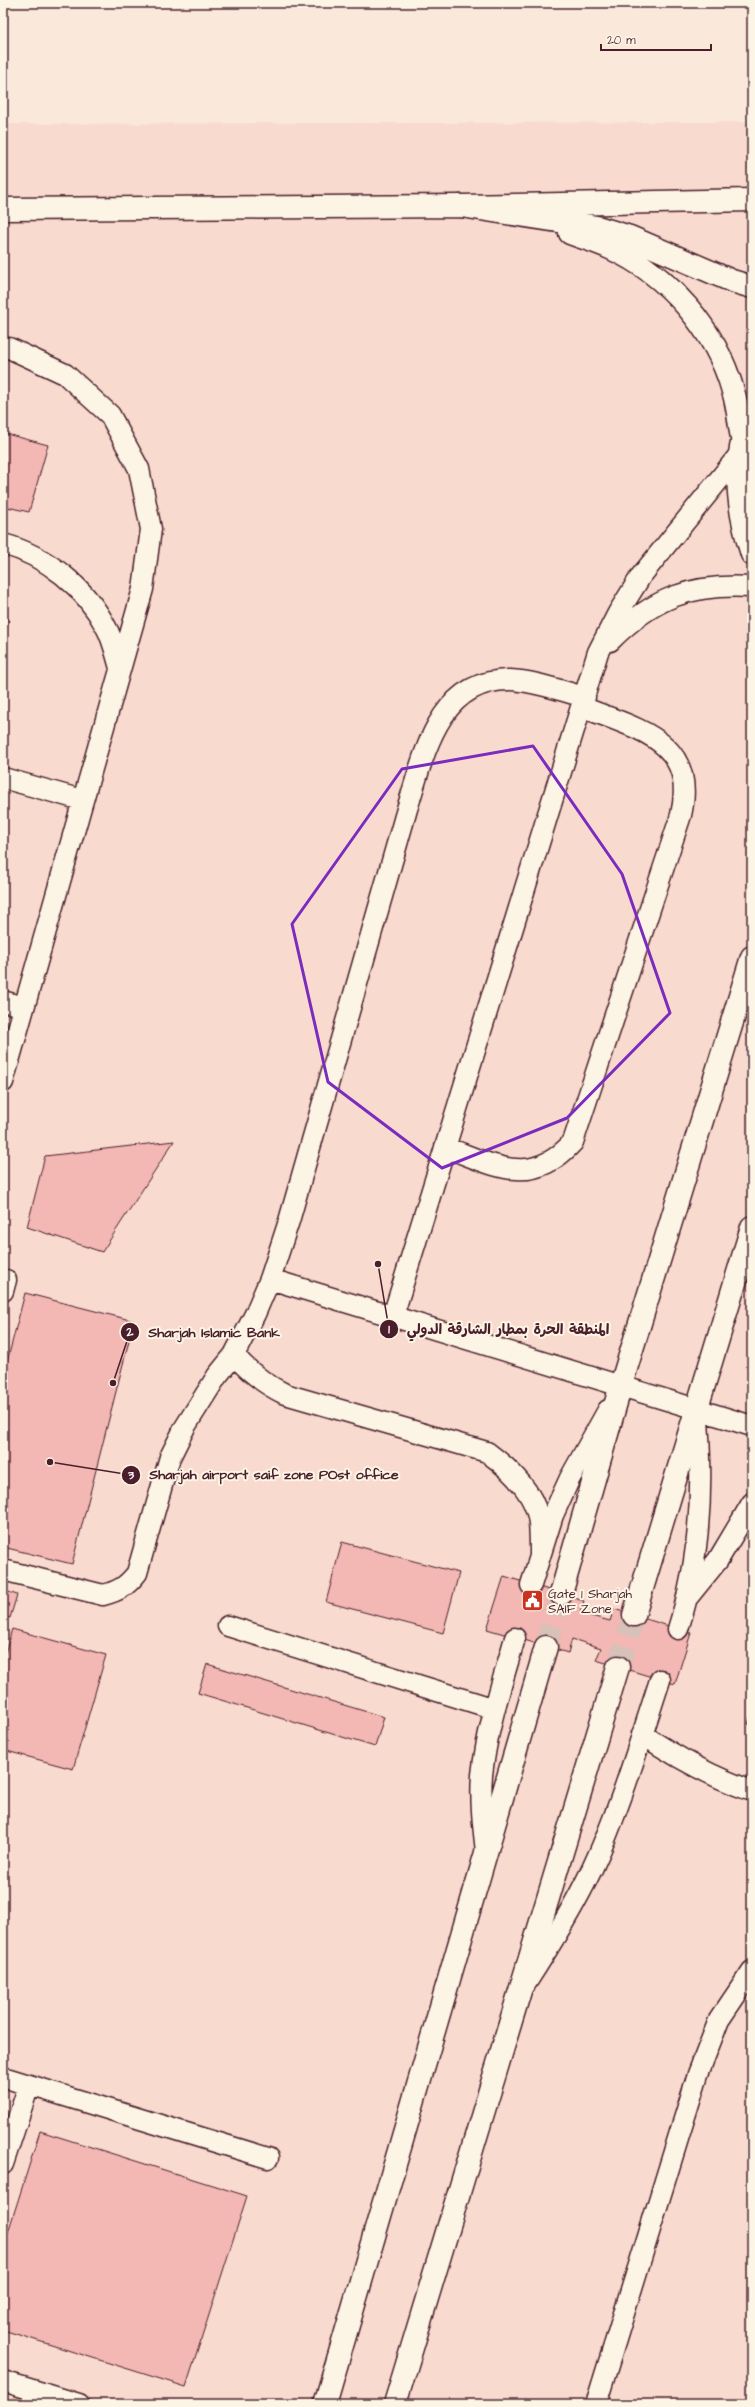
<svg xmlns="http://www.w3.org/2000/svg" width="755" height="2407" font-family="'Architects Daughter','Playpen Sans Arabic',sans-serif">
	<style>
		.built { fill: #f8dacf }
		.building { fill: #f3b7b4; stroke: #4a1f2b }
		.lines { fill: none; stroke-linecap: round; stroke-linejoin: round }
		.street-tunnel { stroke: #d7c1b8; stroke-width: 22; stroke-dasharray: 22 11; stroke-linecap: butt }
		.lane-casing { stroke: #4a1f2b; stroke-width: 23 }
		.street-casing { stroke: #4a1f2b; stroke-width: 25 }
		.highway-casing { stroke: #4a1f2b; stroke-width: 25 }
		.lane { stroke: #fcf5e5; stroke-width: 20 }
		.street { stroke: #fcf5e5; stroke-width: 22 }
		.highway { stroke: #fcf5e5; stroke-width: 22 }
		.marked { fill: none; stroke: #7b2cbf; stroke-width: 3; stroke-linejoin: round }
		.labels { text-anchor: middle; stroke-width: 4; stroke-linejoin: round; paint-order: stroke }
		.poi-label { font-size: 13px; fill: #4a1f2b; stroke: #fcf5e5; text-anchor: start }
		.leader { fill: none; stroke: #4a1f2b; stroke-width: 1.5 }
		.callout-dot { fill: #4a1f2b; stroke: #fcf5e5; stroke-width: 1.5 }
		.mark-label { font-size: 12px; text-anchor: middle; font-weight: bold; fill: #fff }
		.callout-label { font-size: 14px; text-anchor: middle; font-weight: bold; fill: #4a1f2b; stroke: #fcf5e5; stroke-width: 4; stroke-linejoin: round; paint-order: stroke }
	</style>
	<rect width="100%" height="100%" fill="#fae9db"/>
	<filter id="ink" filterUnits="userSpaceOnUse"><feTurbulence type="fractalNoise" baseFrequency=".025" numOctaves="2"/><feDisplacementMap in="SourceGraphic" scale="8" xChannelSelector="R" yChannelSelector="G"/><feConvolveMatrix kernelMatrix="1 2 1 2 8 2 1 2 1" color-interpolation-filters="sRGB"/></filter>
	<g filter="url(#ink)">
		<path class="built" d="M752 122V2404H3V124Z"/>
		<path class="building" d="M3 433 48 445 29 512 3 506Z
			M3 617 9 619 3 642Z
			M174 1141 102 1252 27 1227 45 1156Z
			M25 1293 134 1321 72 1564 3 1547V1377Z
			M342 1542 459 1573 443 1633 326 1602Z
			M504 1576 584 1601 580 1613 610 1621 614 1609 691 1633 675 1684 596 1660 601 1648 572 1639 568 1653 487 1629Z
			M3 1590 17 1595 10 1618 3 1616Z
			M12 1629 106 1655 73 1769 3 1750V1660Z
			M207 1664 384 1717 375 1747 198 1693Z
			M752 1711V1725L748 1724Z
			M40 2131 247 2196 186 2387 3 2330V2248Z"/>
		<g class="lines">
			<path class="street-tunnel" d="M546 1647 561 1594
				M618 1667 634 1615"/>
			<defs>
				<path id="lane" d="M3 347 9 348 65 374 110 415 139 469 151 529 143 589 3 1082
					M3 544C47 556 85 587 106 627 113 639 116 655 120 668
					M610 641C653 598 691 583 752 587
					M3 778 82 800
					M3 1001 24 1007
					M445 1147C495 1165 531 1189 573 1142L681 815C698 740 637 729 582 707
					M270 1279 752 1426
					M3 1291 6 1280
					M393 1316 598 652 618 613 641 576 739 455
					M234 1355C249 1372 264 1384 285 1394L487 1452C510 1469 536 1493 539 1523 540 1534 540 1544 540 1555
					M3 1570 103 1595C119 1591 127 1586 137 1573L170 1457 185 1427 217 1376 234 1355 255 1314 270 1279 289 1221 407 809C424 756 438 679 510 680 535 681 561 691 585 697
					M531 1585 553 1515 570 1478 608 1410
					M688 1597 718 1560 752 1503
					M228 1626 495 1709
					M678 1629C701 1558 704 1484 697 1410
					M642 1734C677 1758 712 1777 752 1791
					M486 1851C483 1826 480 1800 482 1775 487 1728 502 1683 515 1638
					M526 1983C550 1946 573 1909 592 1869 620 1809 639 1744 660 1680
					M3 2077 268 2158
					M3 2164 29 2085
					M3 2381 79 2404
					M596 2404 698 2074 719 2020 752 1971"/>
				<path id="street" d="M3 209 461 206 597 227 630 237 732 281 752 287
					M570 233C583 238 597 242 610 248 668 274 716 330 733 391 738 406 739 423 742 438
					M747 424C732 468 738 512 752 554
					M561 1594 621 1385 752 957
					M634 1615 752 1227
					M325 2404 546 1647
					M395 2404 618 1667"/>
				<path id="highway" d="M461 206 752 200"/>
			</defs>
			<use href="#lane" class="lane-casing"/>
			<use href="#street" class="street-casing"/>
			<use href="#highway" class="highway-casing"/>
			<use href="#lane" class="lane"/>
			<use href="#street" class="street"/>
			<use href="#highway" class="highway"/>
		</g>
	</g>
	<path class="marked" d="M533 746 622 874 670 1013 567 1118 442 1168 328 1082 292 924 402 769Z"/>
	<defs>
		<symbol id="civic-square" viewBox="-11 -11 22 22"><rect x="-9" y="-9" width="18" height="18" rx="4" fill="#c8321e" stroke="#fcf5e5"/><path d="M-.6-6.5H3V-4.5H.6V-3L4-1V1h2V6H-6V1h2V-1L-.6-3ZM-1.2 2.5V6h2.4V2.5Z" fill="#fff"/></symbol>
	</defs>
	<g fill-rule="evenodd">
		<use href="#civic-square" x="520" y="1588" width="25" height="25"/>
	</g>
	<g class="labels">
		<g class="poi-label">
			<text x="548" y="1598">Gate 1 Sharjah<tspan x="548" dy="15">SAIF Zone</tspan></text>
		</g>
	</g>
	<path class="leader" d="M378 1264L389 1329M113 1383L130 1332M50 1462L131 1475"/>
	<g class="callout-dot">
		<circle cx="378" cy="1264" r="4"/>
		<circle cx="113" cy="1383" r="4"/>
		<circle cx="50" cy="1462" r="4"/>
		<circle cx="389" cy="1329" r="10"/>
		<circle cx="130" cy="1332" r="10"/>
		<circle cx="131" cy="1475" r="10"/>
	</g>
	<g class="mark-label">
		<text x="389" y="1333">1</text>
		<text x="130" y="1336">2</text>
		<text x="131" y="1479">3</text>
	</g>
	<g class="callout-label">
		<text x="508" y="1334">المنطقة الحرة بمطار الشارقة الدولي</text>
		<text x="214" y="1337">Sharjah Islamic Bank</text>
		<text x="274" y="1479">Sharjah airport saif zone POst office</text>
	</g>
	<rect width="755" height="2407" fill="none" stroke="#fcf5e5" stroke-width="16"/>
	<rect x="8" y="8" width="739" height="2391" fill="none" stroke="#4a1f2b" stroke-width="1.5" filter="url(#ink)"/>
	<path d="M601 44v6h110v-6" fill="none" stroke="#4a1f2b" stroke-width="2"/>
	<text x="607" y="44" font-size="12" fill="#4a1f2b" stroke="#fcf5e5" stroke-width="3" paint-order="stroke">20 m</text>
</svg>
